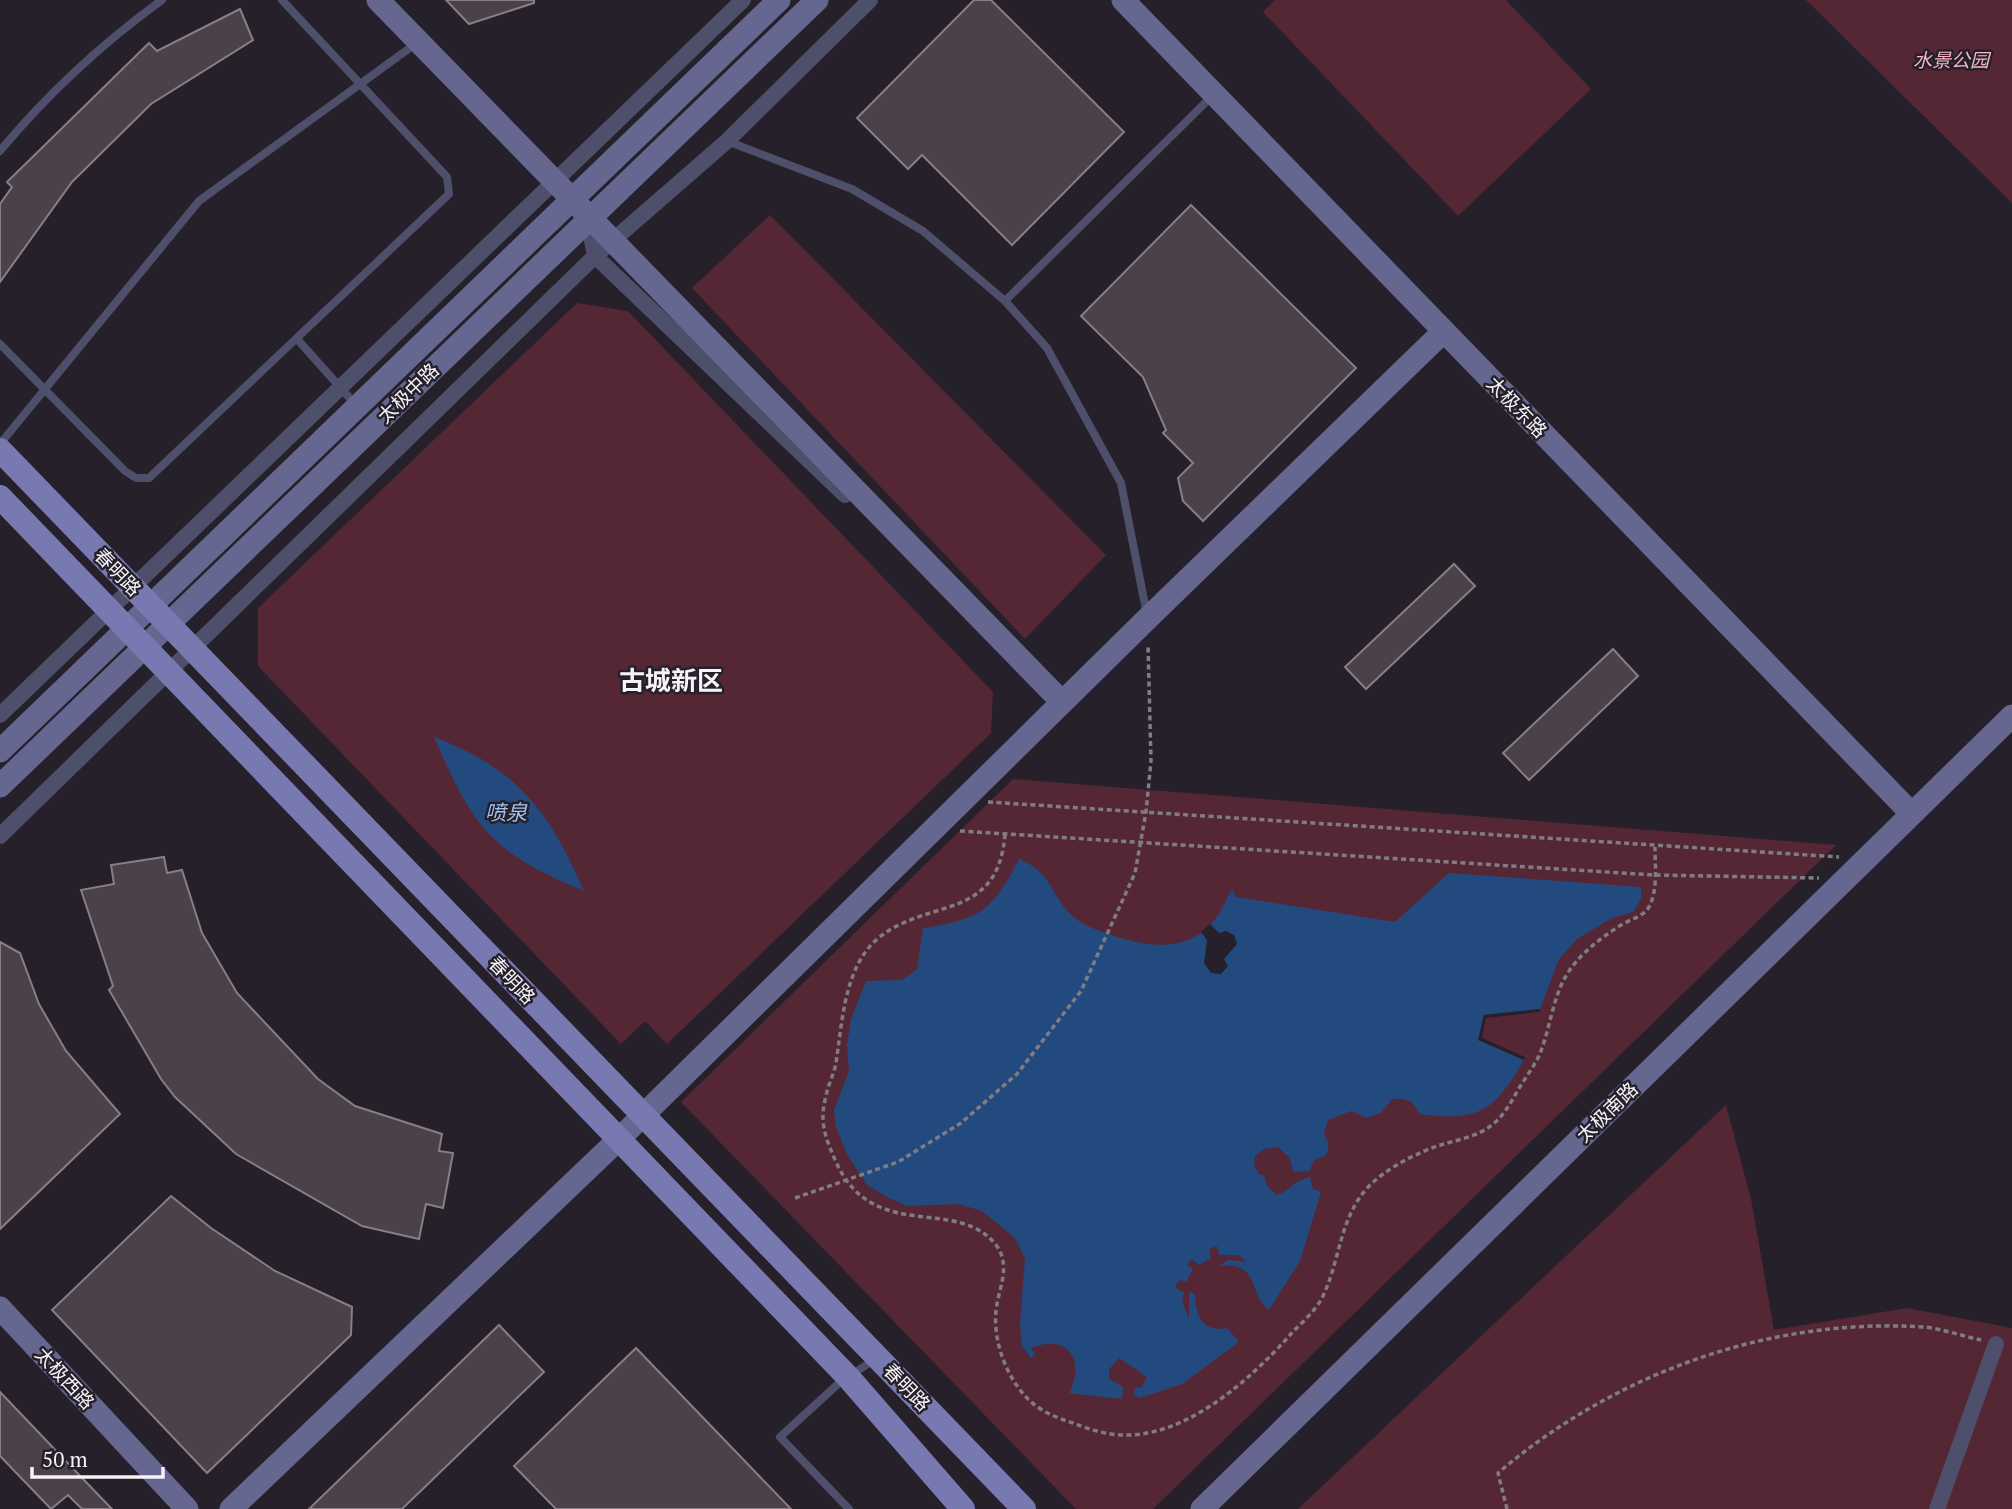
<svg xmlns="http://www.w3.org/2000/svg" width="2012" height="1509" font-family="'PT Serif','Noto Sans SC',serif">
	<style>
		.green { fill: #552735 }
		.water { fill: #234a7e }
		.pier { fill: #25202a }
		.building { fill: #4b4148; stroke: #897d86; stroke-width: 2 }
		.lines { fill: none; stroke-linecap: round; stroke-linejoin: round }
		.path { stroke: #807c84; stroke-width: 3.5; stroke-dasharray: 5 3.5; stroke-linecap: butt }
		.lane { stroke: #4e4f6a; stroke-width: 8 }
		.street { stroke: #4e4f6a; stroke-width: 16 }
		.secondary { stroke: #656791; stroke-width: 23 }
		.primary { stroke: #7879b0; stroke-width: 24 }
		.labels { text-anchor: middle; stroke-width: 5; stroke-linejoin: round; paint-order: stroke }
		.park-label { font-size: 19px; font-style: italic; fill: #f6b6c6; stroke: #25202a }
		.street-label { font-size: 19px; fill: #f5f2f8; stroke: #25202a }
		.water-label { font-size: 21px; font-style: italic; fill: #9fc2f1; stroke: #25202a }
		.district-label { font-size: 26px; font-weight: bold; fill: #f5f2f8; stroke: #25202a }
	</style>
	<rect width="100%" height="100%" fill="#25202a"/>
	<path class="green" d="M1275 0H1506L1591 89 1458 216 1263 12Z
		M1806 0H2012V203Z
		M770 215 1106 555 1025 639 692 288Z
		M577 303 628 311 993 692 991 733 667 1044 645 1021 621 1044 258 666V608Z
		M1013 779 1836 845 1153 1509H1076L681 1102Z
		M1726 1105 1751 1199 1774 1330 1907 1308 2012 1328V1509H1298Z"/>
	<path class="water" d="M434 737C517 768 550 812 584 891 491 852 474 829 434 737Z
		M1019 859C1052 873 1048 889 1069 913 1081 925 1097 930 1112 935 1146 947 1186 953 1213 922 1221 913 1226 899 1232 889L1236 897 1395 922 1449 873 1641 887V899L1633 912 1612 918 1577 939 1559 959 1540 1009 1484 1015 1479 1040 1524 1060C1494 1112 1478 1122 1419 1114 1413 1100 1407 1098 1392 1099L1381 1113 1366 1118 1351 1111 1328 1120 1324 1134 1329 1144 1326 1156C1316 1158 1312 1161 1310 1171L1293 1172 1290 1158 1278 1147 1264 1149 1255 1156 1254 1165 1259 1174 1264 1176 1268 1187 1277 1195C1291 1191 1291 1182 1310 1177L1313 1189 1321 1192 1300 1261 1269 1310C1247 1293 1261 1261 1219 1266L1228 1260 1247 1262 1238 1255H1219L1217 1246 1209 1249 1211 1258 1199 1265 1192 1259 1187 1265 1193 1269 1186 1282 1179 1280 1175 1288 1184 1292 1182 1300 1189 1319V1292L1195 1294C1195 1315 1203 1333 1227 1328L1239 1342 1182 1384 1140 1398 1134 1395 1135 1388 1142 1387 1147 1377 1119 1358 1109 1369V1379L1123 1387 1122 1399 1069 1393C1086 1360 1068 1333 1031 1348L1035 1355 1031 1358 1022 1346 1020 1324 1025 1258 1014 1237 982 1211 959 1204 907 1206 889 1198 867 1185 847 1154 836 1127 834 1110 849 1071 847 1045 851 1019 866 981 902 980 917 969 923 928C981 919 992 911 1019 859Z"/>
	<path class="pier" d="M1210 924 1219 933 1226 931 1234 935 1237 944 1224 959 1228 966 1221 974 1211 973 1204 963 1207 940 1201 932Z
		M1540 1009 1539 1012 1486 1018 1482 1038 1525 1057 1524 1060 1478 1040 1484 1015Z"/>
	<path class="building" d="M446 0H534V3L469 24Z
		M974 0H991L1124 132 1012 245 922 155 908 169 857 118Z
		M240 9 253 40 151 104 72 182 0 282V204L12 187 7 182 149 43 157 51Z
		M1191 205 1356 368 1203 521 1183 501 1178 478 1193 463 1163 433 1166 430 1143 377 1081 316Z
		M1454 564 1475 586 1366 689 1345 667Z
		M1613 649 1638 676 1529 780 1503 753Z
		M164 857 167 873 182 870 202 933 237 993 318 1079 355 1106 442 1134 439 1151 453 1153 443 1208 426 1204 419 1239 362 1226 236 1154 175 1097 161 1079 109 990 113 986 81 890 114 884 111 865Z
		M0 942 20 953 39 1004 66 1051 120 1114 0 1229Z
		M171 1196 211 1228 275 1271 352 1307 351 1335 207 1473 52 1310Z
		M499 1325 544 1372 402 1509H309Z
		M636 1348 791 1509H556L514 1466Z
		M0 1392 84 1480 112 1509H82L68 1495 51 1509 0 1456Z"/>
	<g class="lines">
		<path class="path" d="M988 802 1839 857
			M960 831 1654 875 1819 878
			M1005 834C998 924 925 896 875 941 844 970 842 1024 836 1063 834 1074 828 1085 826 1096 819 1122 825 1137 836 1162 874 1245 957 1195 996 1245 1012 1266 998 1289 996 1311 993 1341 1006 1377 1028 1399 1040 1411 1057 1418 1073 1423 1088 1429 1107 1435 1123 1435 1187 1437 1251 1379 1290 1335 1301 1323 1316 1311 1323 1296 1341 1258 1339 1217 1370 1185 1389 1167 1413 1155 1437 1146 1456 1140 1478 1137 1493 1124 1503 1116 1508 1107 1514 1097 1521 1084 1530 1072 1537 1060 1551 1031 1551 998 1569 971 1583 951 1601 938 1621 925 1631 919 1643 917 1649 907 1658 890 1655 866 1655 847
			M795 1198 898 1162 961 1123 1017 1074 1081 991 1135 873 1146 812 1151 761 1148 644
			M1507 1509 1498 1473C1614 1374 1769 1317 1924 1327 1943 1329 1962 1336 1981 1340"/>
		<path class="lane" d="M727 141 852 189 923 231 1005 301 1047 348 1121 483 1147 615
			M0 151C49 92 100 45 162 0
			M1005 301 1212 96
			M297 339 356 405
			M0 344 125 471 136 478H149L449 194 447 177 282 0
			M0 444 199 201 418 42
			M849 1509 780 1437 838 1384 875 1359"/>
		<path class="street" d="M588 220 595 256 845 495
			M0 715 743 0
			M0 836 595 256 727 141 870 0
			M1937 1509 1996 1344"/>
		<path class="secondary" d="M378 0 1062 702
			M1123 0 1912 814
			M0 751 779 0
			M0 786 817 0
			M0 1308 187 1509
			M231 1509 619 1139 1148 618 1444 331
			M1202 1509 2012 716"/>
		<path class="primary" d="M0 450 1024 1509
			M0 497 848 1377 963 1509"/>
	</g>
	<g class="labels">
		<g class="park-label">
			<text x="1951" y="67">水景公园</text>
		</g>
		<g class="street-label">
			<text transform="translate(408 393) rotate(-44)" y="7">太极中路</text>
			<text transform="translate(1517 407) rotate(46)" y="7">太极东路</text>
			<text transform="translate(118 572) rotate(46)" y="7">春明路</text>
			<text transform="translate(512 980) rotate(46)" y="7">春明路</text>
			<text transform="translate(1607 1112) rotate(-44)" y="7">太极南路</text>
			<text transform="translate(65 1378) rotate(47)" y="7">太极西路</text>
			<text transform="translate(907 1387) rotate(46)" y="7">春明路</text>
		</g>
		<g class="water-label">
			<text x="506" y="820">喷泉</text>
		</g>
		<g class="district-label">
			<text x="671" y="690">古城新区</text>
		</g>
	</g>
	<path d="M32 1467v10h131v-10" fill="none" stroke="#f5f2f8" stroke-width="3.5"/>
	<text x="42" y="1467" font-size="21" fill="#f5f2f8" stroke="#25202a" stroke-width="5" paint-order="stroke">50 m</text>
</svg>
